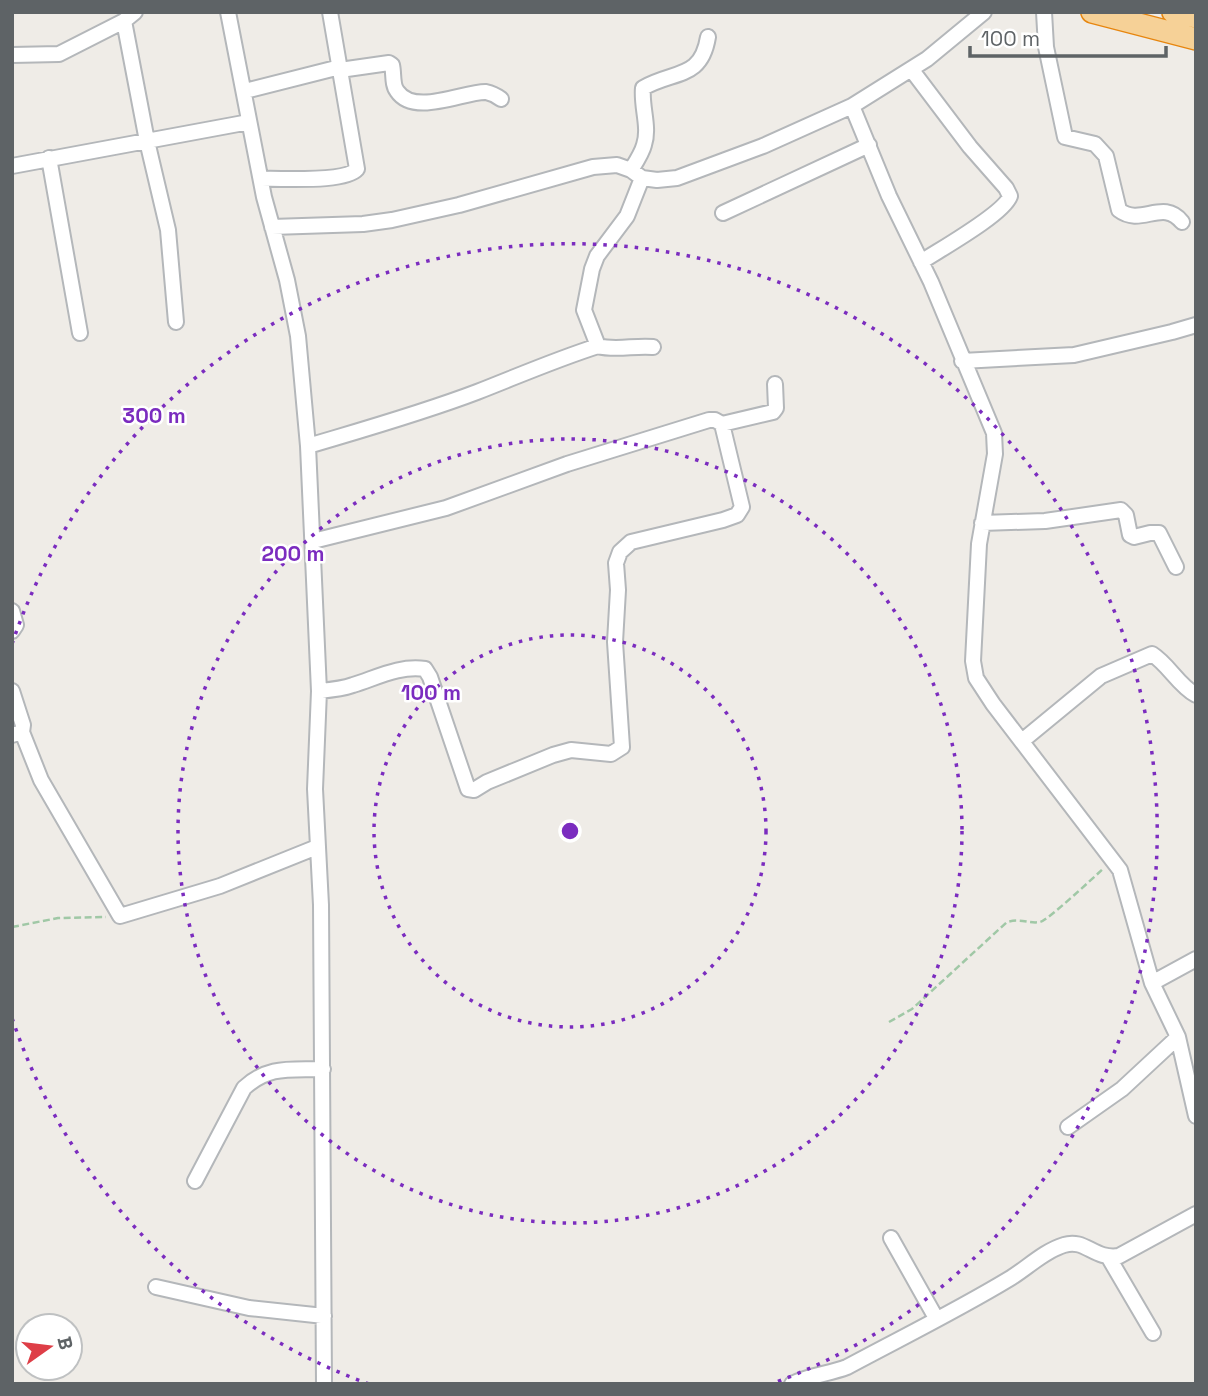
<svg xmlns="http://www.w3.org/2000/svg" width="1208" height="1396" font-family="'Space Grotesk',sans-serif">
	<style>
		.lines { fill: none; stroke-linecap: round; stroke-linejoin: round }
		.minor-casing { stroke: #b4b7ba; stroke-width: 18 }
		.highway-casing { stroke: #e7860f; stroke-width: 24 }
		.path { stroke: #a0c8a6; stroke-width: 2.5; stroke-dasharray: 7 3.5; stroke-linecap: butt }
		.minor { stroke: #fff; stroke-width: 14 }
		.highway { stroke: #f6d197; stroke-width: 21 }
		.ring { fill: none; stroke: #7b2cbf; stroke-width: 3.5; stroke-dasharray: 3.5 7 }
		.centre { fill: #7b2cbf; stroke: #fff; stroke-width: 3.5 }
		.ring-label { font-size: 21px; text-anchor: middle; font-weight: bold; fill: #7b2cbf; stroke: #fff; stroke-width: 5; stroke-linejoin: round; paint-order: stroke }
	</style>
	<rect width="100%" height="100%" fill="#efece7"/>
	<g class="lines">
		<defs>
			<path id="minor" d="M228 12 264 197 287 280 298 336 308 446 319 691 315 789 321 905 324 1384
				M1044 12 1046 47 1065 137 1095 144 1106 156 1119 210C1141 227 1163 198 1182 222
				M124 21 147 141 168 230 176 322
				M12 55 59 54 124 21 135 12
				M911 69 970 147 1006 188 1010 196C1004 214 939 250 921 262
				M340 70 389 63 392 65C394 73 392 85 397 91 414 117 465 91 486 92 491 93 497 96 501 99
				M245 91 340 67
				M852 106 889 196 931 282 994 433 995 454 979 544 973 661 976 678 993 704 1120 870 1152 983 1178 1037 1196 1116
				M49 158 80 333
				M12 166 249 122
				M631 170C636 162 642 153 644 145 650 127 641 107 643 88 674 70 701 80 708 37
				M642 178 627 216 597 256 592 269 584 310 598 346C616 351 635 345 653 347
				M262 179C282 178 345 183 357 169L330 12
				M723 213 869 145
				M272 227 363 224 392 220 459 205 593 167 617 165 631 170 642 178 657 180 677 178 763 146 852 106 927 59 984 12
				M962 361 1074 355 1172 332 1196 325
				M722 424 773 412 776 408 775 384
				M308 446C365 429 422 413 477 392 518 376 557 359 598 346
				M982 523 1045 521 1121 510 1126 515 1130 535 1134 537 1150 533H1159L1176 567
				M313 541 446 508 567 464 709 420H715L722 424 742 507 737 515 723 520 631 542 620 552 616 563 618 590 615 642 622 747 611 754 571 750 553 755 487 782 474 790 468 789 430 677 425 669C400 665 376 678 353 685 342 689 330 690 319 691
				M12 611 16 625 12 631
				M12 691 23 725 22 732
				M12 735 22 732 41 780 120 916 220 886 317 847
				M1022 741 1101 676 1152 654C1169 665 1178 685 1196 695
				M1152 983 1196 959
				M1068 1127 1122 1089 1178 1037
				M195 1181 244 1088C269 1065 290 1070 323 1069
				M891 1238 936 1318
				M1109 1258 1153 1333
				M156 1287 249 1308 324 1316
				M792 1384C810 1375 829 1374 847 1367 901 1338 956 1311 1009 1279 1026 1269 1044 1251 1064 1245 1085 1238 1094 1260 1119 1256L1196 1214"/>
			<path id="highway" d="M1092 12 1196 39
				M1173 12 1196 17"/>
		</defs>
		<use href="#minor" class="minor-casing"/>
		<use href="#highway" class="highway-casing"/>
		<path class="path" d="M12 927 58 918 106 917
			M889 1022 912 1009 1007 922C1021 918 1029 924 1040 922 1047 921 1094 877 1104 868"/>
		<use href="#minor" class="minor"/>
		<use href="#highway" class="highway"/>
	</g>
	<g class="ring">
		<circle cx="570" cy="831" r="196"/>
		<circle cx="570" cy="831" r="392"/>
		<path d="M369 1384A588 588 0 0 1 12 1018M12 644A588 588 0 1 1 771 1384"/>
	</g>
	<circle cx="570" cy="831" r="10" class="centre"/>
	<g class="ring-label">
		<text x="154" y="423">300 m</text>
		<text x="293" y="561">200 m</text>
		<text x="431" y="700">100 m</text>
	</g>
	<rect width="1208" height="1396" fill="none" stroke="#5e6366" stroke-width="28"/>
	<g transform="translate(49 1347) rotate(76)"><circle r="33" fill="#ffffff" stroke="#bfc1c2" stroke-width="2"/>
	<path d="M0-5L12 26L0 18L-12 26Z" fill="#de3e47"/>
	<text y="-10" font-size="19" font-weight="bold" text-anchor="middle" fill="#5e6366">B</text>
	</g>
	<path d="M970 46v10h196v-10" fill="none" stroke="#5e6366" stroke-width="3.5"/>
	<text x="981" y="46" font-size="21" fill="#5e6366" stroke="#ffffff" stroke-width="5" paint-order="stroke">100 m</text>
</svg>
